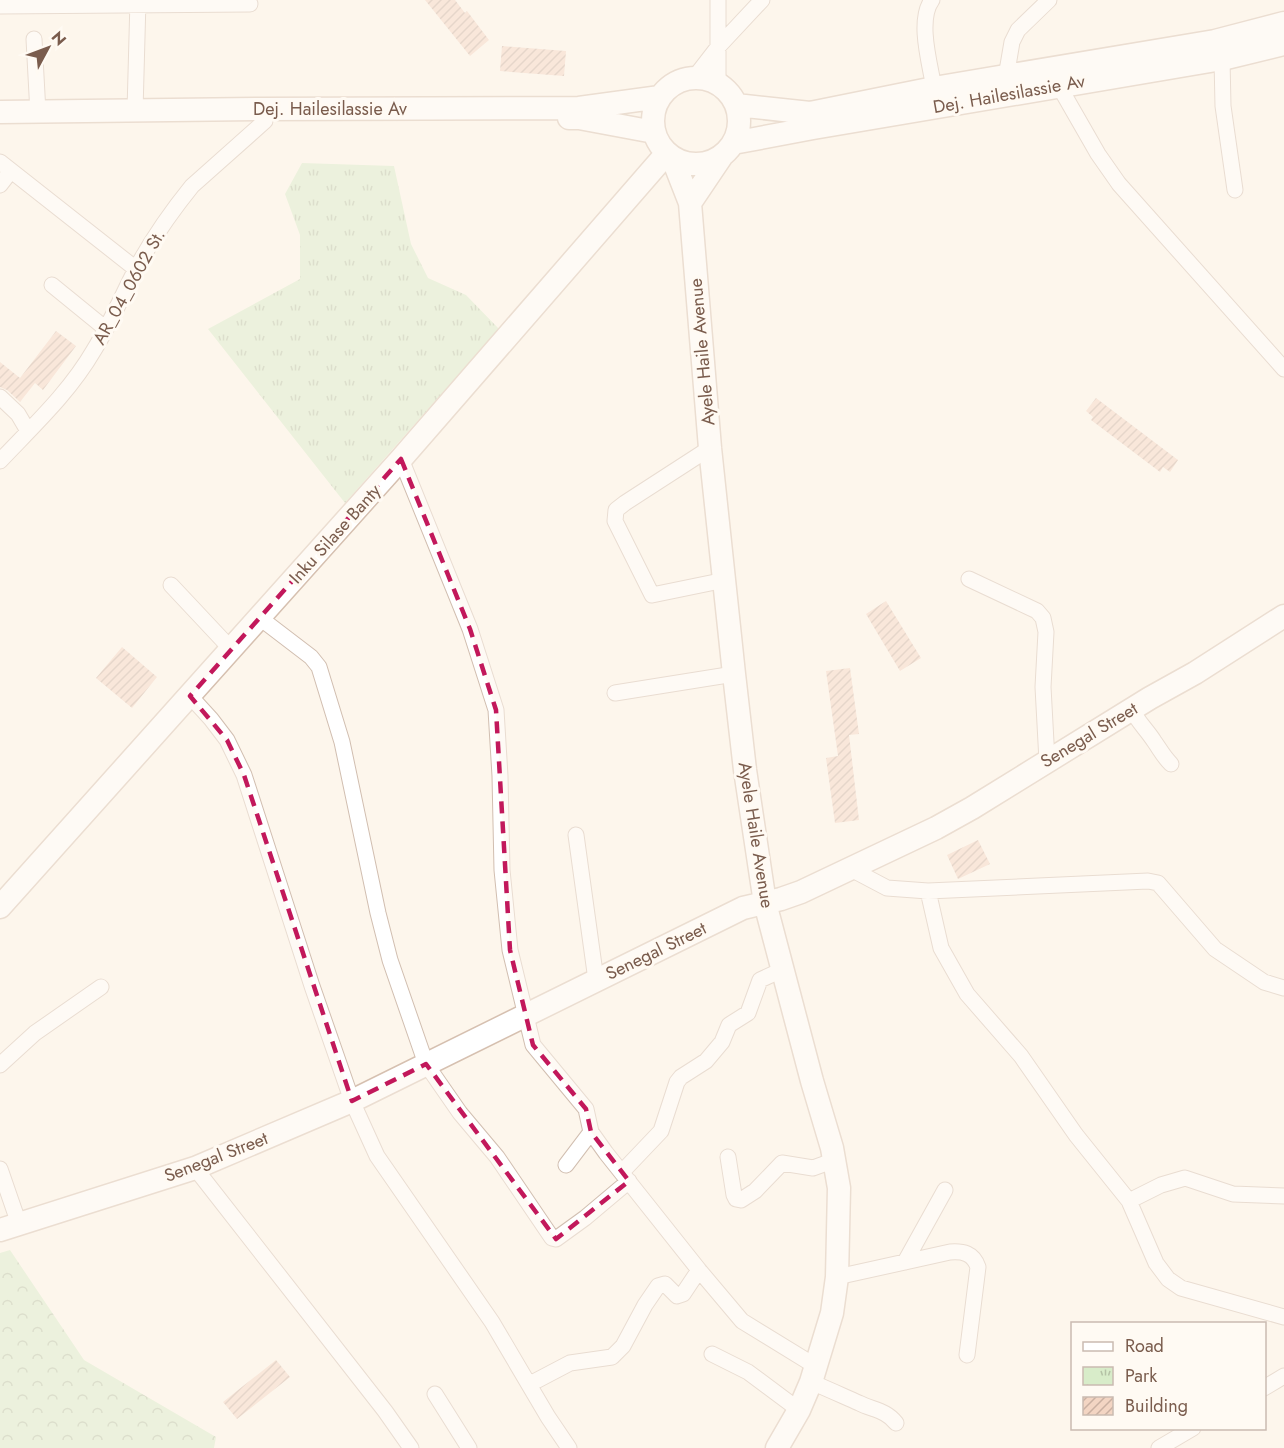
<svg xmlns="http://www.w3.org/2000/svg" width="1284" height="1448" font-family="Jost,sans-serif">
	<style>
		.forest { fill: url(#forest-crowns) }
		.park { fill: url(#park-tufts) }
		.building { fill: url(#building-hatch) }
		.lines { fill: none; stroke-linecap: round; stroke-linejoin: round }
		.street-casing { stroke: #d1beb0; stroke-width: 17 }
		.secondary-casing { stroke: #d6c0b0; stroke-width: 25 }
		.street { stroke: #fff; stroke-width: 15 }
		.secondary { stroke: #fff; stroke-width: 22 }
		.marked { fill: none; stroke: #c2185b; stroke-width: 4.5; stroke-dasharray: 12 8; stroke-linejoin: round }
		.labels { text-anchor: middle; stroke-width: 6; stroke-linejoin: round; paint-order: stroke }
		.street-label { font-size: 18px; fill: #7a5c4d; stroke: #fffaf3 }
	</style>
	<defs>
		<pattern id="forest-crowns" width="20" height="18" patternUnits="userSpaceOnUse" patternTransform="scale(1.5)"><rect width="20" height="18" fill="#d8ecc9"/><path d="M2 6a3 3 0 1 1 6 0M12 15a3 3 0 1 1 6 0" fill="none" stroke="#b4c2a5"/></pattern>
		<pattern id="park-tufts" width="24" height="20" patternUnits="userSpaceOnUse" patternTransform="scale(1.5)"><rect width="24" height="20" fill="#d8ecc9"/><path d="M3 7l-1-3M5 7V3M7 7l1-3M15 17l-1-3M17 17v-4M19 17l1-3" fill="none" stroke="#b4c2a5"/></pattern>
		<pattern id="building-hatch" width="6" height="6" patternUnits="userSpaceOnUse" patternTransform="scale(1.5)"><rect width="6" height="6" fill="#f3d5c3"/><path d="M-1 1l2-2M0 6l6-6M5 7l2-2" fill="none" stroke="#cab0a1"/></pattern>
	</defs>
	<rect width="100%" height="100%" fill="#fdf6ec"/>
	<path class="forest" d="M10 1250 84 1360 216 1437 214 1448H0V1253Z"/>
	<path class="park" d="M302 163 394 166 411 244 428 278 466 295 499 329 345 503 208 329 300 279V235L285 194Z"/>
	<path class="building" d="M425 0H455L465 13 467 11 489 40 470 56Z
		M502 46 566 51 564 76 500 71Z
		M56 331 76 346 43 390 35 383 20 402 7 390 0 387V362L20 378Z
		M1096 398 1178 460 1170 472 1163 467 1160 472 1091 420 1093 417 1086 411Z
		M886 601 921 658 900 671 866 614Z
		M122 647 157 677 132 708 96 678Z
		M850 668 859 734 849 735 859 820 835 823 826 758 838 756 826 671Z
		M978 840 990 864 958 879 947 855Z
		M276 1360 290 1377 237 1419 223 1402Z"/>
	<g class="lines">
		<defs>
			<path id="street" d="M932 0C917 20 930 64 934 88
				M0 6 250 4
				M34 39 38 113
				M1222 59 1223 106 1235 190
				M1006 77 1012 42 1018 30 1049 0
				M694 78 718 47 762 0
				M718 84V0
				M1059 86 1098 154 1119 184 1284 369
				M135 111 138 0
				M0 162 136 269
				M0 185 10 172
				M52 285 106 329
				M0 397 18 414 28 431
				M710 448 625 503 616 510 615 521 652 595 725 580
				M401 459 470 629 496 710 500 776 502 870 510 950 533 1045 586 1109 591 1132 606 1153 699 1270 742 1321 817 1367
				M0 461C33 426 69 393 94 350 110 324 122 296 136 269 152 239 171 212 192 186L265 121
				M969 579 1037 611 1043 618 1046 632 1043 687 1047 761
				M171 585 232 650
				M260 618 311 657 319 667 342 742 378 913 390 960 426 1064 460 1113 497 1157 552 1238 556 1239 585 1218 629 1181
				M615 693 734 674
				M190 696 211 719 227 740 244 775 312 986 352 1101 377 1156 492 1322 548 1417 569 1448
				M1132 710C1138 722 1147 730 1154 741 1161 751 1163 756 1171 764
				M576 835 596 980
				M851 869 887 888 928 891 941 948 967 994 1021 1056 1076 1135 1129 1201 1156 1263 1168 1279 1181 1288 1284 1317
				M928 891 1148 881 1158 883 1215 949 1264 982 1284 988
				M0 1065 35 1033 101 987
				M728 1157 734 1195 736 1199 741 1200 755 1191 782 1163 813 1168 835 1160
				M566 1165 591 1132
				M195 1168 385 1411 411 1448
				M0 1169 19 1224
				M622 1172 661 1131 677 1082 681 1077 706 1061 722 1042 729 1025 748 1013 760 980 784 969
				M1129 1201 1161 1185 1185 1178 1233 1194 1284 1196
				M905 1262 945 1190
				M837 1277 950 1252C963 1251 973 1253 978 1267L967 1355
				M712 1354 748 1372 799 1410
				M811 1382C828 1389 843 1396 859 1403 873 1410 886 1410 896 1423
				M530 1384 570 1363 612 1357 623 1346 645 1305 658 1286 665 1284 677 1296 683 1294 699 1270
				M1264 1388 1284 1376
				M435 1394 469 1448
				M1159 1448 1193 1428"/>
			<path id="secondary" d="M653 121a43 43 0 1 1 86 0a43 43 0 1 1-86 0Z
				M736 105 810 113 934 88 1215 41 1284 23
				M0 112 263 109 579 108 660 97
				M569 118H579L654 132
				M733 143 813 128 1222 59 1284 44
				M672 157 690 203 710 448 734 674 745 770 765 903 812 1081 832 1148 839 1188 837 1277 832 1313 811 1382 799 1410 777 1448
				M690 203 721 157
				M0 907 401 459 667 153
				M0 1230 195 1168 352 1101 743 908 781 899 801 892 936 828 972 808 1150 698 1195 673 1284 616"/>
		</defs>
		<use href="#street" class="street-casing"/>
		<use href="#secondary" class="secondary-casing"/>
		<use href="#street" class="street"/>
		<use href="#secondary" class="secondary"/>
	</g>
	<path d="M0 0H1284V1448H0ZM401 459 470 629 496 710 510 950 533 1045 586 1109 591 1132 629 1181 556 1239 426 1064 352 1101 244 775 227 740 190 696Z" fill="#fdf6ec" fill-opacity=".55" fill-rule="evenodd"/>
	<path class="marked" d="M401 459 470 629 496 710 510 950 533 1045 586 1109 591 1132 629 1181 556 1239 426 1064 352 1101 244 775 227 740 190 696Z"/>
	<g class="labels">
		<g class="street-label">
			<text transform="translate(1009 94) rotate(-10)" y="6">Dej. Hailesilassie Av</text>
			<text x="330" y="115">Dej. Hailesilassie Av</text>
			<text transform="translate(129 287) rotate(-61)" y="6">AR_04_0602 St.</text>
			<text transform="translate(702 352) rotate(-95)" y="6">Ayele Haile Avenue</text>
			<text transform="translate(335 534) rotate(-48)" y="6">Inku Silase Banty</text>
			<text transform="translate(1089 735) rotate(-31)" y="6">Senegal Street</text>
			<text transform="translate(756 835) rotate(81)" y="6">Ayele Haile Avenue</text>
			<text transform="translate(656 951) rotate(-26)" y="6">Senegal Street</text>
			<text transform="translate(216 1157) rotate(-21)" y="6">Senegal Street</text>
		</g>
	</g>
	<rect x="1071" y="1322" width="195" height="108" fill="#fffaf3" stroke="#cabbb1" stroke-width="1.5"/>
	<rect x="1083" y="1342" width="30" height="9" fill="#ffffff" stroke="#cabbb1" stroke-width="1.5"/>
	<text x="1125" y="1352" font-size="18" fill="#7a5c4d">Road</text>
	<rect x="1083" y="1367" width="30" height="18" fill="url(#park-tufts)" stroke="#cabbb1" stroke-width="1.5"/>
	<text x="1125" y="1382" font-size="18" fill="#7a5c4d">Park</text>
	<rect x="1083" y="1397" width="30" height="18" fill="url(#building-hatch)" stroke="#cabbb1" stroke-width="1.5"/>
	<text x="1125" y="1412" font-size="18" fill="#7a5c4d">Building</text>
	<g transform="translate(48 48) rotate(49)" stroke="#fffaf3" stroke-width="4.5" paint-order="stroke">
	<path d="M0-4.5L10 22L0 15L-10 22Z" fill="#7a5c4d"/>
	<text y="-9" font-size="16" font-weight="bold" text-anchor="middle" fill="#7a5c4d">N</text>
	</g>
</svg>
